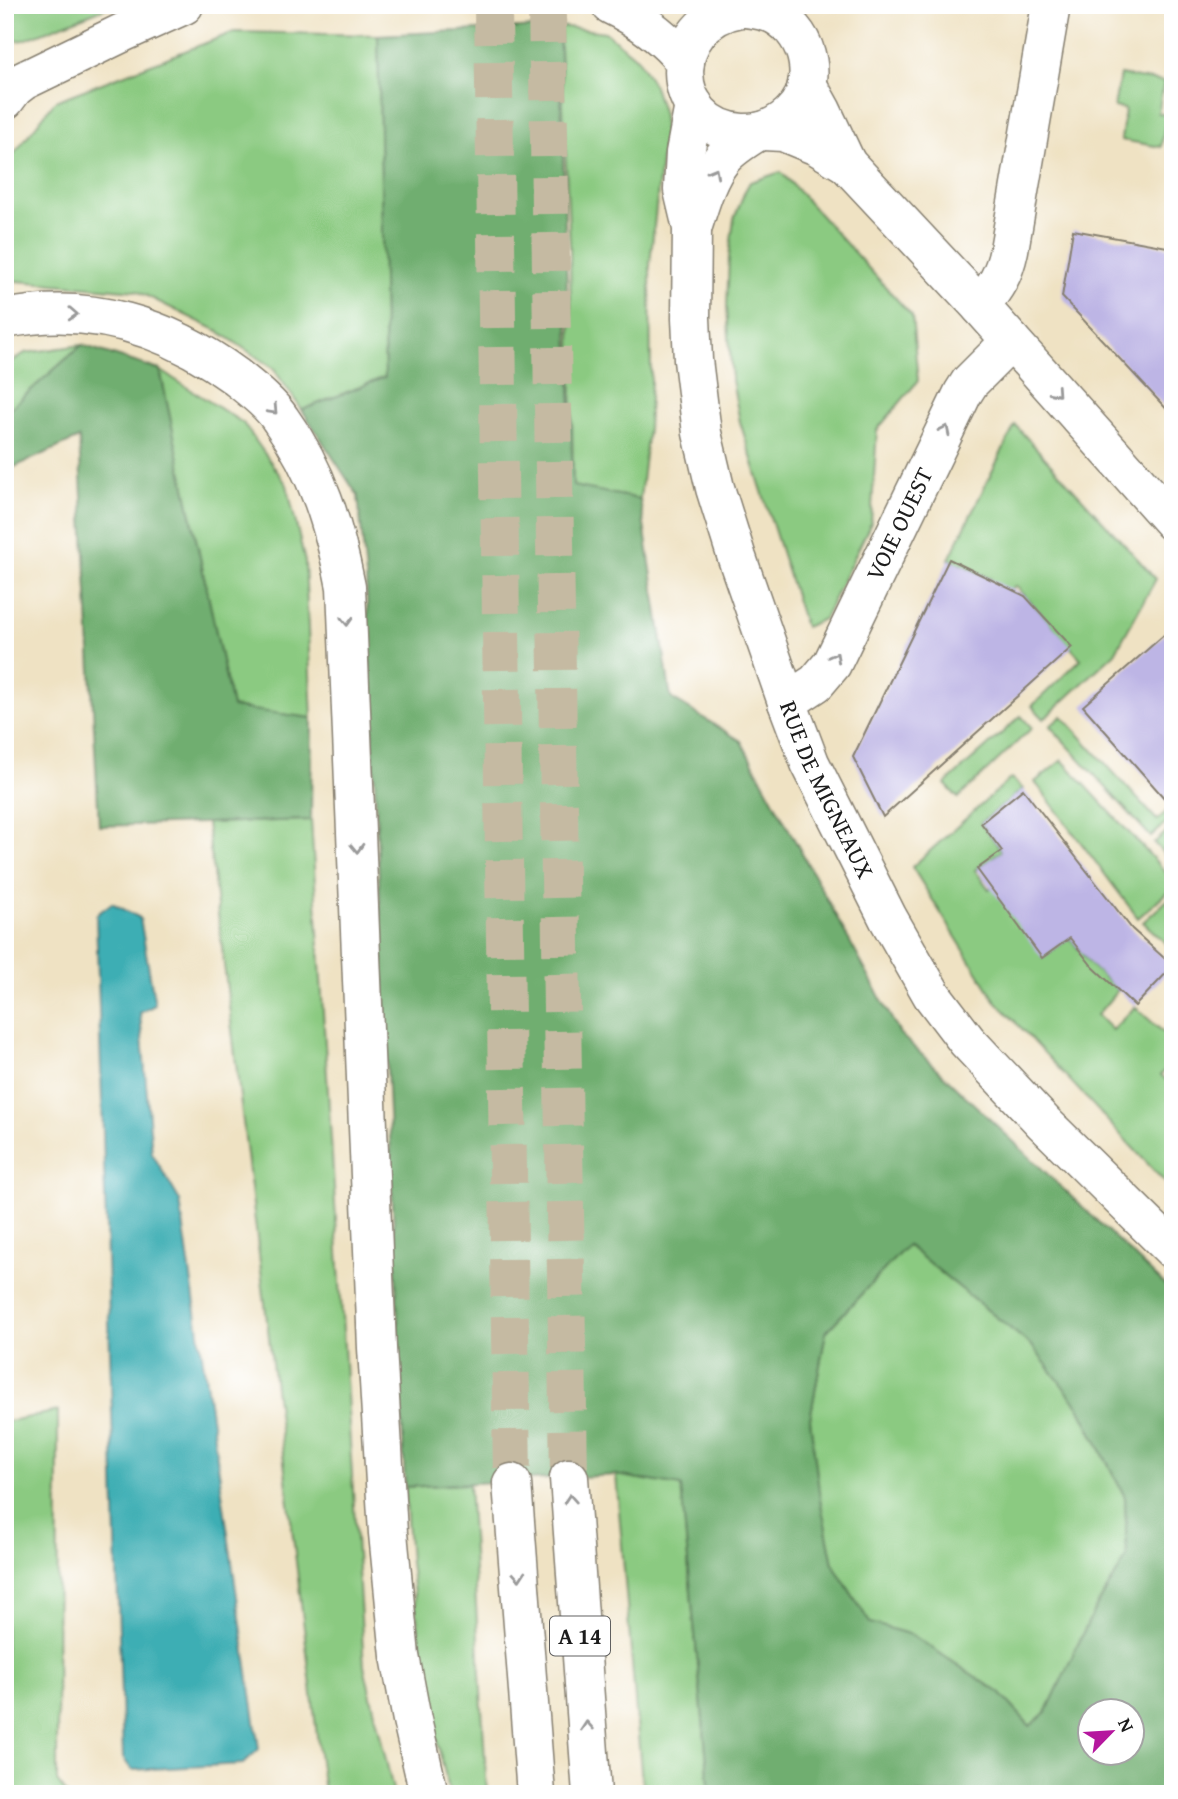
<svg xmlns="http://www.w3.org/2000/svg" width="1178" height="1799" font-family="'Gentium Book Plus',serif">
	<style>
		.green { fill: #8bca81; stroke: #54734e; stroke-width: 2 }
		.forest { fill: #70ae6f; stroke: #466546; stroke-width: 2; fill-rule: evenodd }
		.water { fill: #3caeb4; stroke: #2c6568; stroke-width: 2 }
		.building { fill: #bdb5e5 }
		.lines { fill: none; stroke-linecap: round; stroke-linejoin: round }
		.highway-tunnel { stroke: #c5baa2; stroke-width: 38; stroke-dasharray: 38 19; stroke-linecap: butt }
		.street-casing { stroke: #867f70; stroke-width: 41 }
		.secondary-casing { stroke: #867f70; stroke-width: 41 }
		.highway-casing { stroke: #867f70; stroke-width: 41 }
		.street { stroke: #fff; stroke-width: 38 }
		.secondary { stroke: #fff; stroke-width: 38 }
		.highway { stroke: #fff; stroke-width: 38 }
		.oneway { stroke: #999 }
		.labels { text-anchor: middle; stroke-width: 5; stroke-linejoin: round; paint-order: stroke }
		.shield { fill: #fff; stroke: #606060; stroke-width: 2 }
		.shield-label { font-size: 23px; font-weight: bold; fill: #1c1c1c }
		.street-label { font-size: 24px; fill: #1c1c1c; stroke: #fff }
	</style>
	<rect width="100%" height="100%" fill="#fff"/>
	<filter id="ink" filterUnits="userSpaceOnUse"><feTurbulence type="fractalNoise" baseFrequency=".0143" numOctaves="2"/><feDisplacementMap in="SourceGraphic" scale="14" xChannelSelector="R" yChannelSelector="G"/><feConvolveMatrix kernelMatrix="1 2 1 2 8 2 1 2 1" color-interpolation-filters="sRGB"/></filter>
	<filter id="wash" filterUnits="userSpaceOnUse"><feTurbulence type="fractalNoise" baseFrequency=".00686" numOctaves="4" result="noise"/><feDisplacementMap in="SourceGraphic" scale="28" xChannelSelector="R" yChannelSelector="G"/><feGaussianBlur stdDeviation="1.57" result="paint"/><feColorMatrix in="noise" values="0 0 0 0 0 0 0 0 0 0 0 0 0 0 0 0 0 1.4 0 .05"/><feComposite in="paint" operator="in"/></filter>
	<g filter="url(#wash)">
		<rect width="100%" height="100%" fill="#efe2c3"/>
		<path class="green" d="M5 5H113L24 40 5 42Z
			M559 26 605 32 638 59 654 86 663 115 664 133 650 264 651 382 648 428 640 499 573 487 570 246Z
			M234 32 378 35 385 377 302 410 273 368 218 331 137 291 5 280 10 159 55 101Z
			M1120 75 1164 82 1158 113 1167 115 1161 147 1121 140 1125 109 1114 107Z
			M781 172 912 316 918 381 877 430 871 523 824 619 805 627 740 422 732 380 727 307 729 256 734 219 745 191 750 182Z
			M82 345 5 413V366L25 353Z
			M160 370 243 423 287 485 305 562 312 718 232 708Z
			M1015 425 1156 579 1115 653 1044 719 1032 706 1081 659 1016 586 991 607 982 602 991 579 949 559Z
			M1021 716 1032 728 958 798 945 784Z
			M1062 716 1157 820 1173 806V817L1151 837 1050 726Z
			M1062 760 1173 880V887L1138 918 1035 782Z
			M1011 778 1023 789 981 823 1002 851 975 870 989 889 1016 869 1042 957 1070 938 1092 966 1118 990 1097 1015 1112 1030 1135 1007 1173 1041V1061L1161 1075 1173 1086V1191L995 1000 912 867Z
			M311 820 364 1666 394 1794H324L207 823Z
			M1173 826V864L1154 843Z
			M1173 895V950L1143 922Z
			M907 1245 1032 1346 1079 1407 1125 1497 1127 1558 1093 1612 1047 1711 1030 1726 1000 1693 912 1635 870 1623 833 1564 820 1499 810 1419 826 1332Z
			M58 1411 57 1781 67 1794H5V1422Z
			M616 1475 681 1486 710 1794H643Z
			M469 1484 487 1794H450L438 1745 419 1632 410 1563 405 1487Z"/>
		<path class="forest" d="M559 26 573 486 640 499 671 698 741 741 900 1034 1173 1293V1794H710L681 1486 616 1475 405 1487 366 576 358 496 302 410 385 377 378 35ZM907 1245 1032 1346 1079 1407 1125 1497 1127 1557 1093 1612 1047 1711 1030 1726 1000 1693 912 1635 870 1623 833 1564 820 1499 810 1419 826 1332ZM1090 1712H1132V1754H1090Z
			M82 345 160 370 232 707 312 718 311 820 99 826 79 438 14 467 5 478V413Z"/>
		<path class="water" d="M112 903 140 918 155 1005 140 1013 152 1153 180 1201 259 1749 243 1764 132 1770 123 1758 96 915Z"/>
		<g id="blocks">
			<path class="building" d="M1073 230 1173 248V416L1062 297Z
				M949 559 1025 596 1072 647 883 817 853 757Z
				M1173 627V808L1083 706Z
				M1023 789 1132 929 1173 966 1135 1006 1092 966 1070 938 1042 958 977 869 1002 851 981 823Z"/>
		</g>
	</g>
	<g filter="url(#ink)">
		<use href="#blocks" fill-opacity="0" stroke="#867f70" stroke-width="2"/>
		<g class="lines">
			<path class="highway-tunnel" d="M493 5 512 1483
				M547 5 569 1478"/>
			<defs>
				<g id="street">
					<path d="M807 84 822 111 847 164"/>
					<path d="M763 131 783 132 817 146 847 164 980 306 1173 522"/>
					<path d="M980 306C996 287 1004 274 1009 250L1051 5"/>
					<path id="s1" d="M787 702 816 683 832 664 963 393 970 382 1011 341"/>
				</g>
				<g id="secondary">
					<path d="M611 5C640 19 664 36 685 62"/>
					<path d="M729 5C745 9 761 8 775 15 811 35 821 86 790 115 777 127 760 134 742 133 667 127 663 21 741 8"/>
					<path d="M5 100 14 88 23 81 124 32 184 5"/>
					<path id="s2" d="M694 105 685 153 683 190 692 228 691 318 693 360 702 433 715 488 737 558 787 702 810 763 888 918 932 995 967 1041 1044 1123 1173 1250"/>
					<path d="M693 226C700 204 707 178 722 159 731 148 744 140 757 132"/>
				</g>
				<path id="highway" d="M5 319C89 302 167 326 235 376 251 389 270 403 281 420 318 471 334 526 346 587L377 1348 388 1533 400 1656 412 1720 429 1794
					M569 1478 592 1794
					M512 1483 536 1794"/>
			</defs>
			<use href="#street" class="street-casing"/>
			<use href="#secondary" class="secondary-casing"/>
			<use href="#highway" class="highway-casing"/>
			<use href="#street" class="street"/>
			<use href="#secondary" class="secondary"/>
			<use href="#highway" class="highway"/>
		</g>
		<defs><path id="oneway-chevron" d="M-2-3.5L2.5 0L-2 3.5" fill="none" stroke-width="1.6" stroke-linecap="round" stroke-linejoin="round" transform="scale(1.75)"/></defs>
		<g class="oneway">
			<use href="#oneway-chevron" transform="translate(714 172) rotate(-61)"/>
			<use href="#oneway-chevron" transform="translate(73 314) rotate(3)"/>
			<use href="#oneway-chevron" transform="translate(1056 392) rotate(48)"/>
			<use href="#oneway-chevron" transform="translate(273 410) rotate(47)"/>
			<use href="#oneway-chevron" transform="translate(945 430) rotate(-64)"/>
			<use href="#oneway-chevron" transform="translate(347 621) rotate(88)"/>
			<use href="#oneway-chevron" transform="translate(835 657) rotate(-62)"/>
			<use href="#oneway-chevron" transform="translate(357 848) rotate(88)"/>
			<use href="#oneway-chevron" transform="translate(570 1499) rotate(-94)"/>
			<use href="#oneway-chevron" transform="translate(519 1576) rotate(86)"/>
			<use href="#oneway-chevron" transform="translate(587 1726) rotate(-94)"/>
		</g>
	</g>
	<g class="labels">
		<rect class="shield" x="550" y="1616.5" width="60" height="39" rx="5"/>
		<g class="shield-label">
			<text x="580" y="1644">A 14</text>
		</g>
		<g class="street-label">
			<text dy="8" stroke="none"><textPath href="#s1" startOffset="215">VOIE OUEST</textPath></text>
			<text dy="8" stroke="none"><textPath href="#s2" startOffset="709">RUE DE MIGNEAUX</textPath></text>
		</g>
	</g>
	<rect width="1178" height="1799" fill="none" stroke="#fff" stroke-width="28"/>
	<g transform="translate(1111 1732) rotate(65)"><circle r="33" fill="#ffffff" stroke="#a4a4a4" stroke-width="2"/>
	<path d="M0-5L12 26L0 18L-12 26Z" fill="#b5179e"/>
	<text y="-10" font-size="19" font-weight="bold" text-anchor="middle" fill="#1c1c1c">N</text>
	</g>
</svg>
